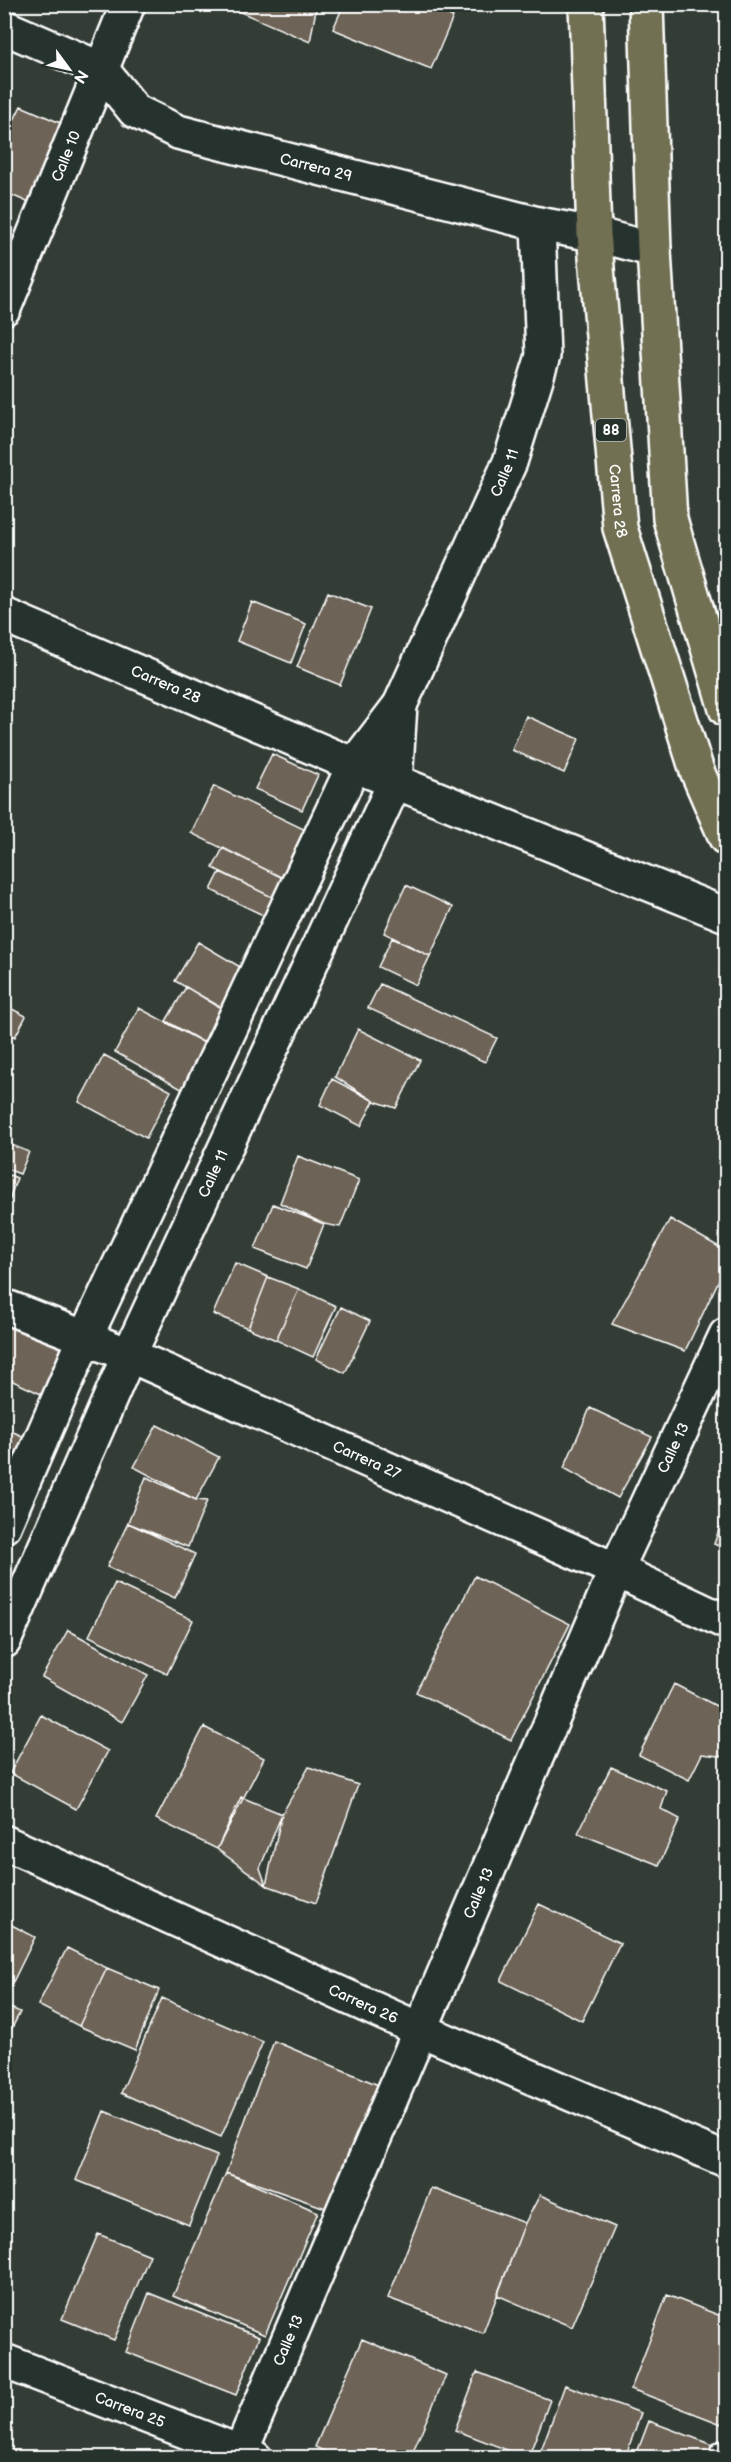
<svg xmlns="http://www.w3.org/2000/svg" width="731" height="2462" font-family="'Balsamiq Sans',sans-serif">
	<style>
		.building { fill: #6d6356; stroke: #fff; stroke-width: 1.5 }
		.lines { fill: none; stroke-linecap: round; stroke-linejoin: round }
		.minor-casing { stroke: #fff; stroke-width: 38 }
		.highway-casing { stroke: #fff; stroke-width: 38 }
		.minor { stroke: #26332d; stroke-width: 33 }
		.highway { stroke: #716f52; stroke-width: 33 }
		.labels { text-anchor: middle; stroke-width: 6; stroke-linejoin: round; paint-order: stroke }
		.shield { fill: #26332d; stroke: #bec2c0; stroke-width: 1.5 }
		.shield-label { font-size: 14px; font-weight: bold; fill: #fff }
		.street-label { font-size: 15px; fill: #fff; stroke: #26332d }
	</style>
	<rect width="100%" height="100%" fill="#343d35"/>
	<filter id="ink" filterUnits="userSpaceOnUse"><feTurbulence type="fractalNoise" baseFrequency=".0167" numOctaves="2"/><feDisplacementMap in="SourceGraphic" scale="12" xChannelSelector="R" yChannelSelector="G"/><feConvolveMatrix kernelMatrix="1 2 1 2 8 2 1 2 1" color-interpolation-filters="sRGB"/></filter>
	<g filter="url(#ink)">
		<path class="building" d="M222 4H317L310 42Z
			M344 4H425L453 17 431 69 333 29Z
			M21 106 72 128 37 206 4 192V121L12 124Z
			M328 592 371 609 340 685 297 667Z
			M252 602 306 624 291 663 237 641Z
			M526 716 579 739 564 773 512 750Z
			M272 754 318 775 302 810 255 789Z
			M214 786 312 833 289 881 191 833Z
			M223 848 289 881 276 899 213 868Z
			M220 872 276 899 267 917 211 890Z
			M406 885 453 907 430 956 384 933Z
			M392 938 430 956 416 985 378 967Z
			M198 942 247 971 224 1009 175 981Z
			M380 984 497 1038 485 1062 368 1008Z
			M186 987 229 1013 210 1046 166 1021Z
			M4 1005 26 1016 15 1037 4 1031Z
			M139 1008 210 1046 185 1091 115 1052Z
			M358 1029 420 1060 396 1108 374 1101 335 1077Z
			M104 1055 171 1091 146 1138 79 1102Z
			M332 1079 374 1101 361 1126 320 1105Z
			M4 1142 29 1152 20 1174 4 1168Z
			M298 1156 359 1180 340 1227 324 1224 280 1203Z
			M4 1173 17 1178 10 1197 4 1195Z
			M4 1195 11 1197 4 1213Z
			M273 1204 324 1224 306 1269 255 1249Z
			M670 1219 726 1251V1265L685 1351 612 1324Z
			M235 1263 268 1277 248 1328 213 1314Z
			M268 1277 299 1289 276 1340 248 1328Z
			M299 1289 336 1306 313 1357 276 1340Z
			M341 1307 370 1321 345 1373 316 1359Z
			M4 1319 76 1351 54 1400 4 1377Z
			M590 1408 652 1437 618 1498 564 1468Z
			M157 1425 219 1457 196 1500 134 1467Z
			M4 1428 36 1442 18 1484 4 1478Z
			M146 1477 196 1500 207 1501 188 1547 128 1523Z
			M726 1509V1549L714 1544Z
			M128 1523 195 1554 175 1598 107 1567Z
			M475 1576 570 1624 511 1740 416 1692Z
			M115 1583 193 1620 167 1674 89 1636Z
			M68 1630 148 1675 122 1722 42 1677Z
			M674 1684 726 1711V1757L702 1754 689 1780 639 1755Z
			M41 1715 108 1751 76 1809 10 1773Z
			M204 1727 264 1758 217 1849 156 1819Z
			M309 1767 358 1785 316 1903 266 1885 282 1814Z
			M611 1767 667 1791 661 1809 680 1819 659 1865 578 1833Z
			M241 1797 282 1814 260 1868 266 1885 217 1849Z
			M539 1904 620 1943 582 2021 501 1981Z
			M4 1921 35 1937 5 1998H4Z
			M67 1948 107 1968 79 2026 38 2005Z
			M107 1968 159 1990 135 2050 79 2026Z
			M162 1998 263 2042 221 2137 121 2093Z
			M4 2005 20 2012 4 2044Z
			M274 2041 383 2087 331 2210 226 2173Z
			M4 2058 13 2063 4 2080Z
			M104 2111 217 2156 189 2225 76 2180Z
			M226 2173 318 2212 265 2335 173 2296Z
			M431 2188 525 2223 483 2333 388 2298Z
			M540 2195 615 2227 572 2327 497 2295 525 2223Z
			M98 2234 150 2255 114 2340 62 2319Z
			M149 2293 259 2337 236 2395 126 2352Z
			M667 2295 726 2318V2420L724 2425 631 2389Z
			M362 2339 446 2375 410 2458H338L315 2447Z
			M477 2372 550 2400 528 2458 455 2430Z
			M565 2385 641 2413 625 2458H552L540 2453Z
			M649 2421 713 2445 708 2458H635Z"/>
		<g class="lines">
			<defs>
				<g id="minor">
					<path id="s1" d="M4 27 101 69 135 111 178 132 538 224 594 234 654 250"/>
					<path id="s2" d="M4 308 128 4"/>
					<path id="s3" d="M4 615 354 765 726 915"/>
					<path id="s4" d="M4 1306 129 1355 616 1570 726 1622"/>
					<path id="s5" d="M4 1526 85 1338 354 765 400 705 510 462 543 356 538 224"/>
					<path id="s6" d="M4 1641 129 1355 395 782 400 705"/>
					<path id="s7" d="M4 1842 421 2030 726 2160"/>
					<path id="s8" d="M4 2361 255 2458"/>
					<path id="s9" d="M238 2458 616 1570 726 1335"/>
					<path d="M726 2458V2457"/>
				</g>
				<g id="highway">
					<path id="s10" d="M586 4 594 234 620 528 697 771 726 838"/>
					<path d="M646 4 654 250 670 519 726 709"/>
				</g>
			</defs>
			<use href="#minor" class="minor-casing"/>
			<use href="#highway" class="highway-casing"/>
			<use href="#minor" class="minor"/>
			<use href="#highway" class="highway"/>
		</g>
	</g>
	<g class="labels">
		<rect class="shield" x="596" y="419" width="30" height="22" rx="4.5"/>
		<g class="shield-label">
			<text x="611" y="435">88</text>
		</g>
		<g class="street-label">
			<text dy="5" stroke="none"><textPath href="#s2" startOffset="164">Calle 10</textPath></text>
			<text dy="5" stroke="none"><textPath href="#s1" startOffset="350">Carrera 29</textPath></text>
			<text dy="5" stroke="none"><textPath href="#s5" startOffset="1168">Calle 11</textPath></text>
			<text dy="5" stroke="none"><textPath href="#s10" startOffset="498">Carrera 28</textPath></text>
			<text dy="5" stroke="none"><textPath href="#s3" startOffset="176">Carrera 28</textPath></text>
			<text dy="5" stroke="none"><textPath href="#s6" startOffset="512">Calle 11</textPath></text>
			<text dy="5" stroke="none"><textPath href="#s9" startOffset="1100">Calle 13</textPath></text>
			<text dy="5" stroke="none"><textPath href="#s4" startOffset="394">Carrera 27</textPath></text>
			<text dy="5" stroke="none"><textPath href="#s9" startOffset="614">Calle 13</textPath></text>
			<text dy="5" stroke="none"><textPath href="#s7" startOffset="394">Carrera 26</textPath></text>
			<text dy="5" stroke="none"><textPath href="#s9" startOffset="128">Calle 13</textPath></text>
			<text dy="5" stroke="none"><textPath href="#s8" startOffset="135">Carrera 25</textPath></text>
		</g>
	</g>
	<rect width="731" height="2462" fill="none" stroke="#26332d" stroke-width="24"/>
	<rect x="12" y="12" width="707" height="2438" fill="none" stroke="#fff" stroke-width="2" filter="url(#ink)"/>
	<g transform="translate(69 69) rotate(123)" stroke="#26332d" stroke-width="4.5" paint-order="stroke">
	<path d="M0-4.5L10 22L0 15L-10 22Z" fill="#ffffff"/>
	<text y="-9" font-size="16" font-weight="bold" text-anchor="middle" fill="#ffffff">N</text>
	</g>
</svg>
